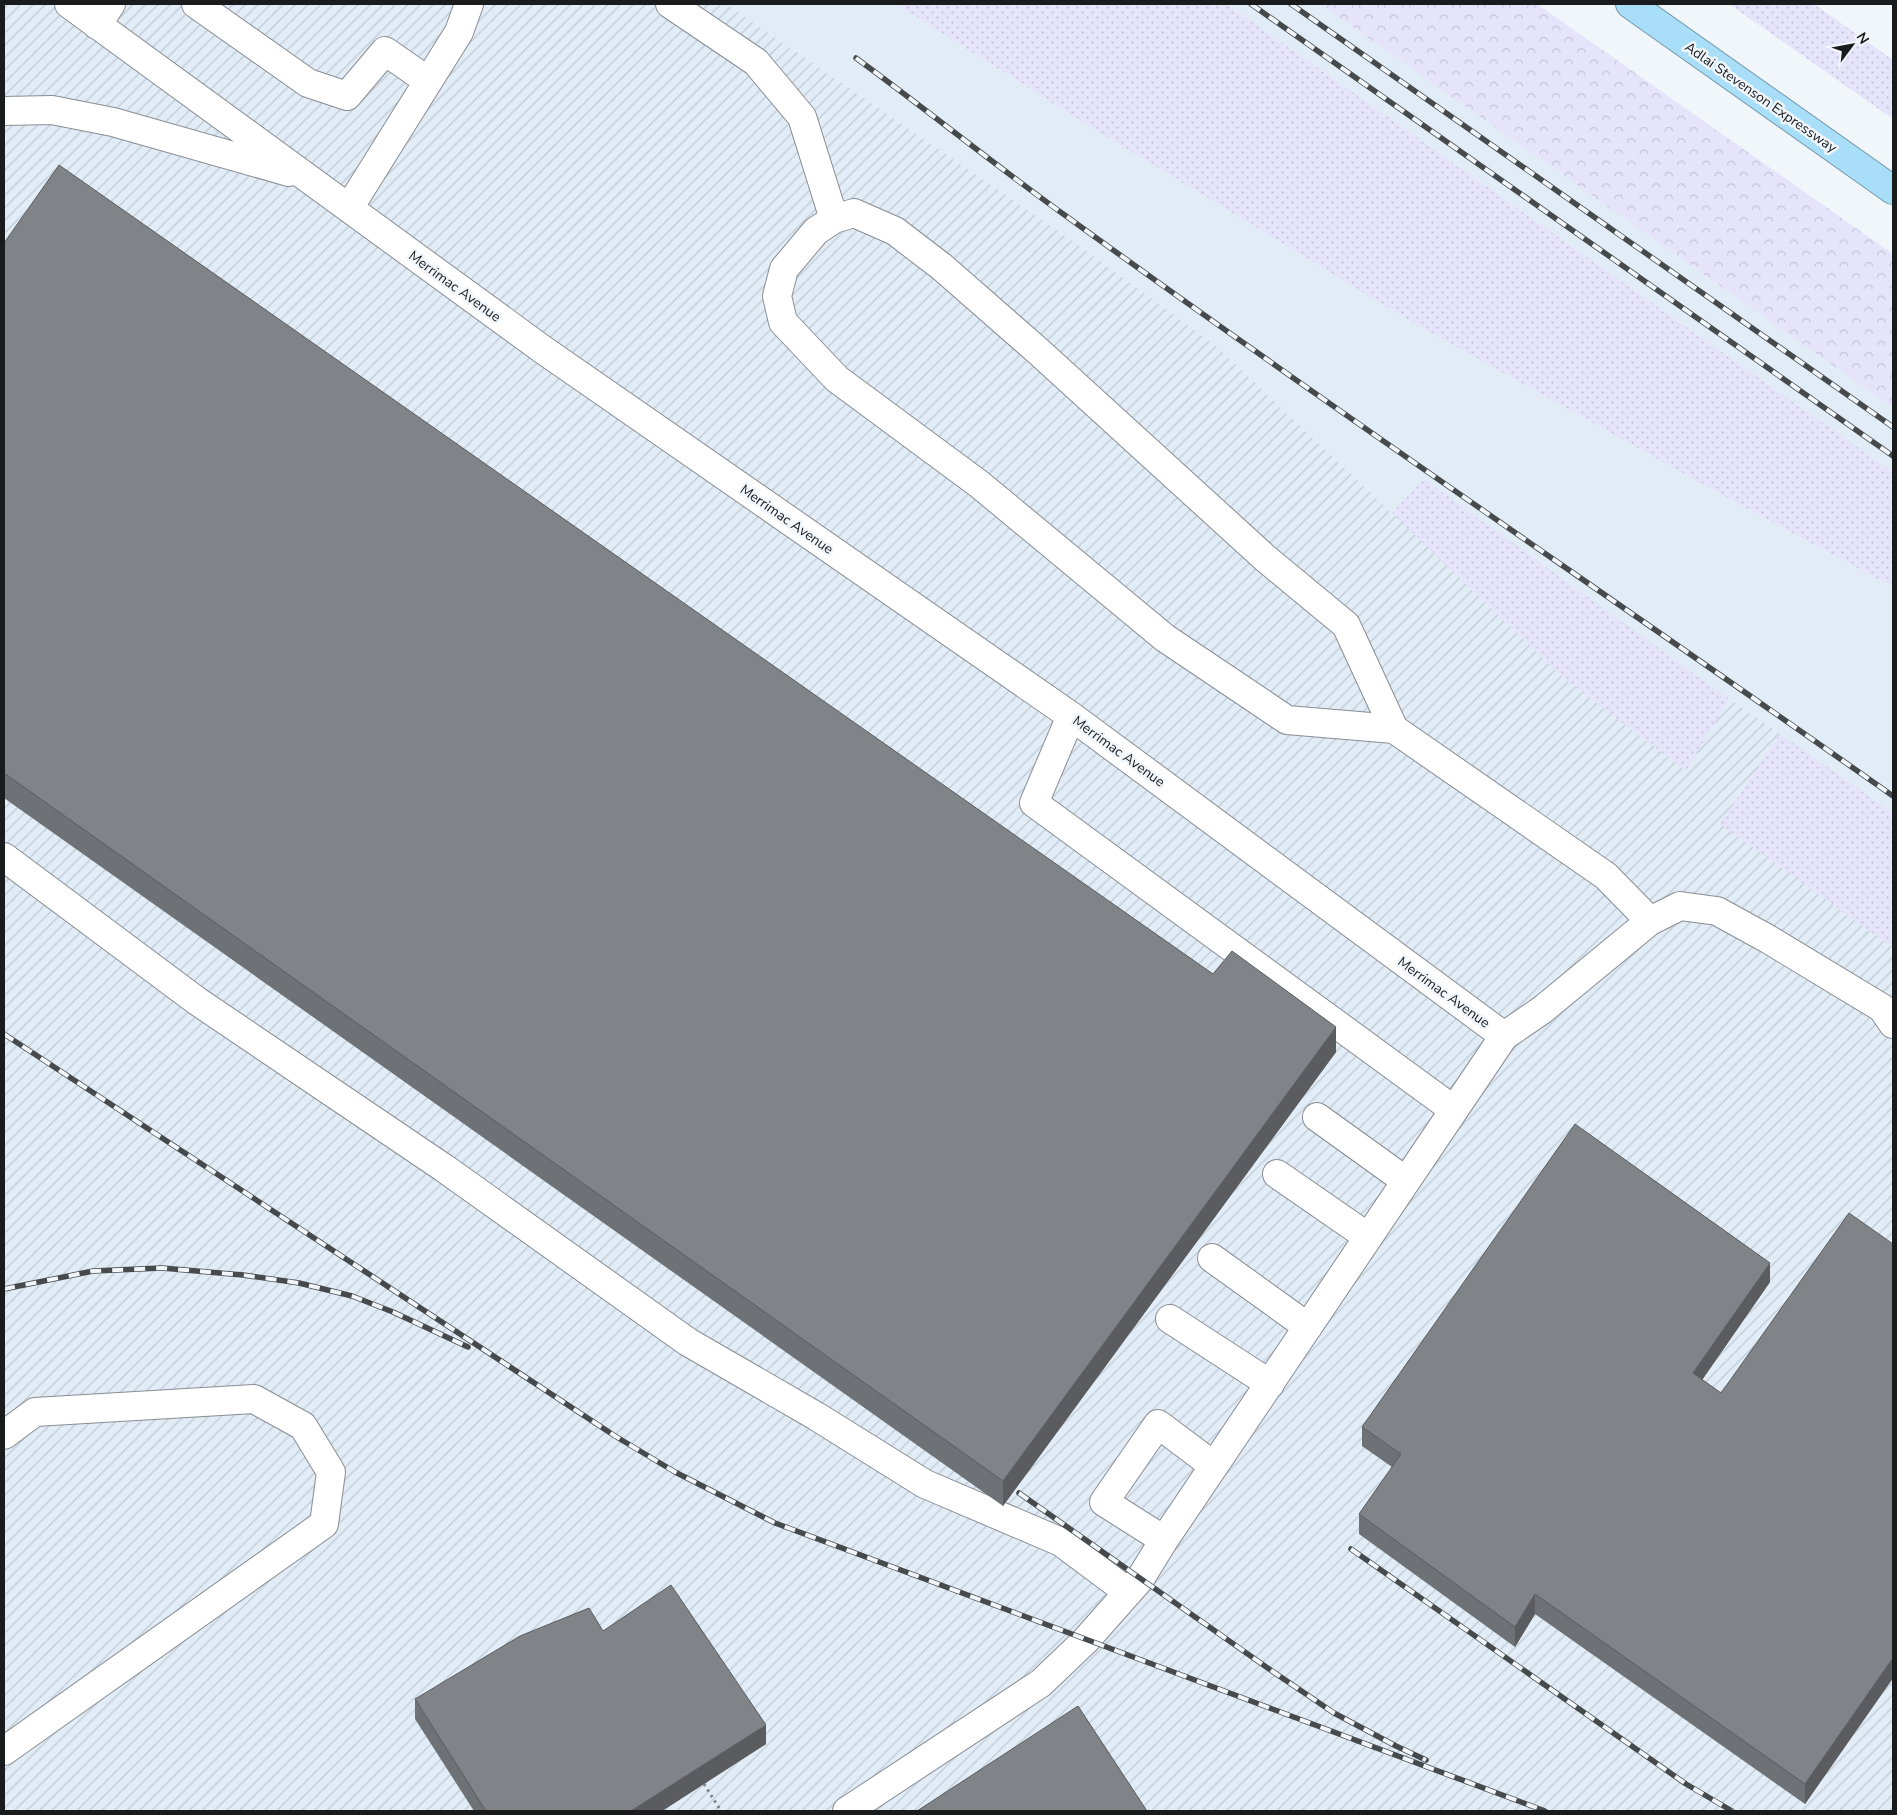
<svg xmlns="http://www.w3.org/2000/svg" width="1897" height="1815" font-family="'Nunito Sans',sans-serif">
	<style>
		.built { fill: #e1ecf7 }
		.industrial { fill: url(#industrial-furrows) }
		.grass { fill: url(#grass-dots) }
		.forest { fill: url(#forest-crowns) }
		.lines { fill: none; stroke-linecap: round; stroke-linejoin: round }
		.minor-casing { stroke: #888d92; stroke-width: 30 }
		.highway-casing { stroke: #769aab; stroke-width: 30 }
		.path { stroke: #84878b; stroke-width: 3; stroke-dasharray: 2.5 4; stroke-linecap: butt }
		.minor { stroke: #fff; stroke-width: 28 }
		.highway { stroke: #a8def8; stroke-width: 28 }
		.rail-casing { stroke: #474a4c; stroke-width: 5.5 }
		.rail { stroke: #f1f6fb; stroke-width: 4; stroke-dasharray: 11; stroke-linecap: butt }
		.wall { fill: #6e7175 }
		.shaded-wall { fill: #5a5c5f }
		.building { fill: #808388; stroke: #5a5c5f }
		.labels { text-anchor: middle; stroke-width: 5; stroke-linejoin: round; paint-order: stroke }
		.street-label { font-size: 14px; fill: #191b1d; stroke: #f1f6fb }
	</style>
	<defs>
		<pattern id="industrial-furrows" width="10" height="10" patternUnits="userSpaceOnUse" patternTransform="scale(1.25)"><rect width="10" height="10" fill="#e1ecf7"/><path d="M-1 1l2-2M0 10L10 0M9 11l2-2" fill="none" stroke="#c0cad3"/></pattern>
		<pattern id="grass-dots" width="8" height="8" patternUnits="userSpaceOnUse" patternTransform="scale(1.25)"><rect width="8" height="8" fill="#e5e4fb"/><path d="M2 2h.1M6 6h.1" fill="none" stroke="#c4c3d7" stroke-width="1.8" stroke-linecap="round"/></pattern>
		<pattern id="forest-crowns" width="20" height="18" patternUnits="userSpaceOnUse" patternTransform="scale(1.25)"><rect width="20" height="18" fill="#e5e4fb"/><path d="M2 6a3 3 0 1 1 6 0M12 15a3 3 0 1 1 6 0" fill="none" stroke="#c4c3d7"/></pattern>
	</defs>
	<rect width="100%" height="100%" fill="#f1f6fb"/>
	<path class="built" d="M726 4H896L1073 116 1733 501 1893 587V813L1677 662 1424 480 1392 513 1215 345 1080 246Z
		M1227 4H1320L1893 408V472Z"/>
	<path class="industrial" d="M4 4H726L1080 246 1215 345 1392 513 1424 479 1677 662 1893 813V1811H4Z"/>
	<path class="grass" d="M896 4H1227L1893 472V587L1733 501 1407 319 1073 116Z
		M1729 4H1814L1893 60V119Z
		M1424 479 1729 699 1686 771 1561 676 1392 513Z
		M1780 734 1893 813V948L1720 824Z"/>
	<path class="forest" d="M1320 4H1537L1893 254V408Z"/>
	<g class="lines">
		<defs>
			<path id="minor" d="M69 4 542 349 1071 716 1504 1036
				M196 4 308 83 347 96 385 51 428 81
				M670 4 756 62 802 117 834 219
				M97 25 111 4
				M4 111 52 110 113 122 289 172
				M349 208 459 32 469 4
				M1071 716 1034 803 1454 1110
				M1394 729 1287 720 1165 638 979 484 837 379 783 322 777 296 784 269 816 231 834 219 854 213 895 231 942 267 1038 351 1265 558 1346 625 1394 729 1606 876 1650 921
				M4 857 197 1001 444 1168 688 1342 816 1416 925 1484 1061 1542 1128 1592
				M1317 1117 1406 1181
				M1277 1174 1368 1237
				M1212 1258 1308 1327
				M1170 1319 1270 1384
				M4 1435 35 1412 254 1399 303 1426 331 1472 324 1524 4 1751
				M1164 1540 1104 1502 1158 1424 1214 1466
				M847 1811 1041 1683 1086 1640 1140 1579 1164 1540 1504 1036 1542 1010 1650 921 1680 906 1717 911 1768 939 1882 1008 1893 1024"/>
			<path id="highway" d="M1630 4 1893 190"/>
		</defs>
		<use href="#minor" class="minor-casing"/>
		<use href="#highway" class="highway-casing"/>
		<path class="path" d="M704 1784 721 1811"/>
		<use href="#minor" class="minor"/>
		<use href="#highway" class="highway"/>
		<defs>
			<path id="rail" d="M1251 4 1893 456
				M1291 4 1893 427
				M856 58C927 110 995 165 1066 216 1338 413 1618 602 1893 796
				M4 1034 615 1436 675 1472 775 1523 1545 1811
				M4 1289 93 1271 162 1268 243 1275 299 1283 352 1296 393 1312 468 1347
				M1019 1493 1272 1671 1334 1713 1396 1746 1426 1760
				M1351 1549 1686 1784 1732 1811"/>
		</defs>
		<use href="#rail" class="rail-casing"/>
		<use href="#rail" class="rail"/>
	</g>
	<path class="wall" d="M4 243 1213 974 1336 1052 1003 1506 4 798Z
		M1893 1244V1678L1805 1804 1535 1614 1515 1647 1359 1534V1514L1392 1467 1362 1446V1427L1770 1282 1702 1380 1721 1393Z
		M603 1631 766 1744 662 1811H474L415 1719V1699Z"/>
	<path class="shaded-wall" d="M1336 1027V1052L1003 1506V1481Z
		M1770 1263V1282L1693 1393V1373Z
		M1535 1594V1614L1515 1647V1627Z
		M1893 1658V1678L1805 1804V1784Z
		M766 1725V1744L662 1811H631Z"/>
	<path class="building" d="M59 165 1213 974 1232 951 1336 1027 1003 1481 4 773V243Z
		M1575 1124 1770 1263 1693 1373 1721 1393 1849 1213 1893 1244V1658L1805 1784 1535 1594 1515 1627 1359 1514 1401 1454 1362 1427Z
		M671 1585 766 1725 631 1811H486L415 1699 520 1636 589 1608 603 1631Z
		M1078 1706 1147 1811H917Z"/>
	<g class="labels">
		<g class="street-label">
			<text transform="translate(1761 97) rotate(35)" y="5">Adlai Stevenson Expressway</text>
			<text transform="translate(455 286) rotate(36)" y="5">Merrimac Avenue</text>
			<text transform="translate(787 519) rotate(35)" y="5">Merrimac Avenue</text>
			<text transform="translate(1119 751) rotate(36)" y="5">Merrimac Avenue</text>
			<text transform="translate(1444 992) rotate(36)" y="5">Merrimac Avenue</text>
		</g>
	</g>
	<rect width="1897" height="1815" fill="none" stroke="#191b1d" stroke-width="10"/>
	<g transform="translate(1852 45) rotate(58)" stroke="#f1f6fb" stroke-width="4" paint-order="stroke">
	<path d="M0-4L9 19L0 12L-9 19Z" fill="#191b1d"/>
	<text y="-8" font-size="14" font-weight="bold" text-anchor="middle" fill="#191b1d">N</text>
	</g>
</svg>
